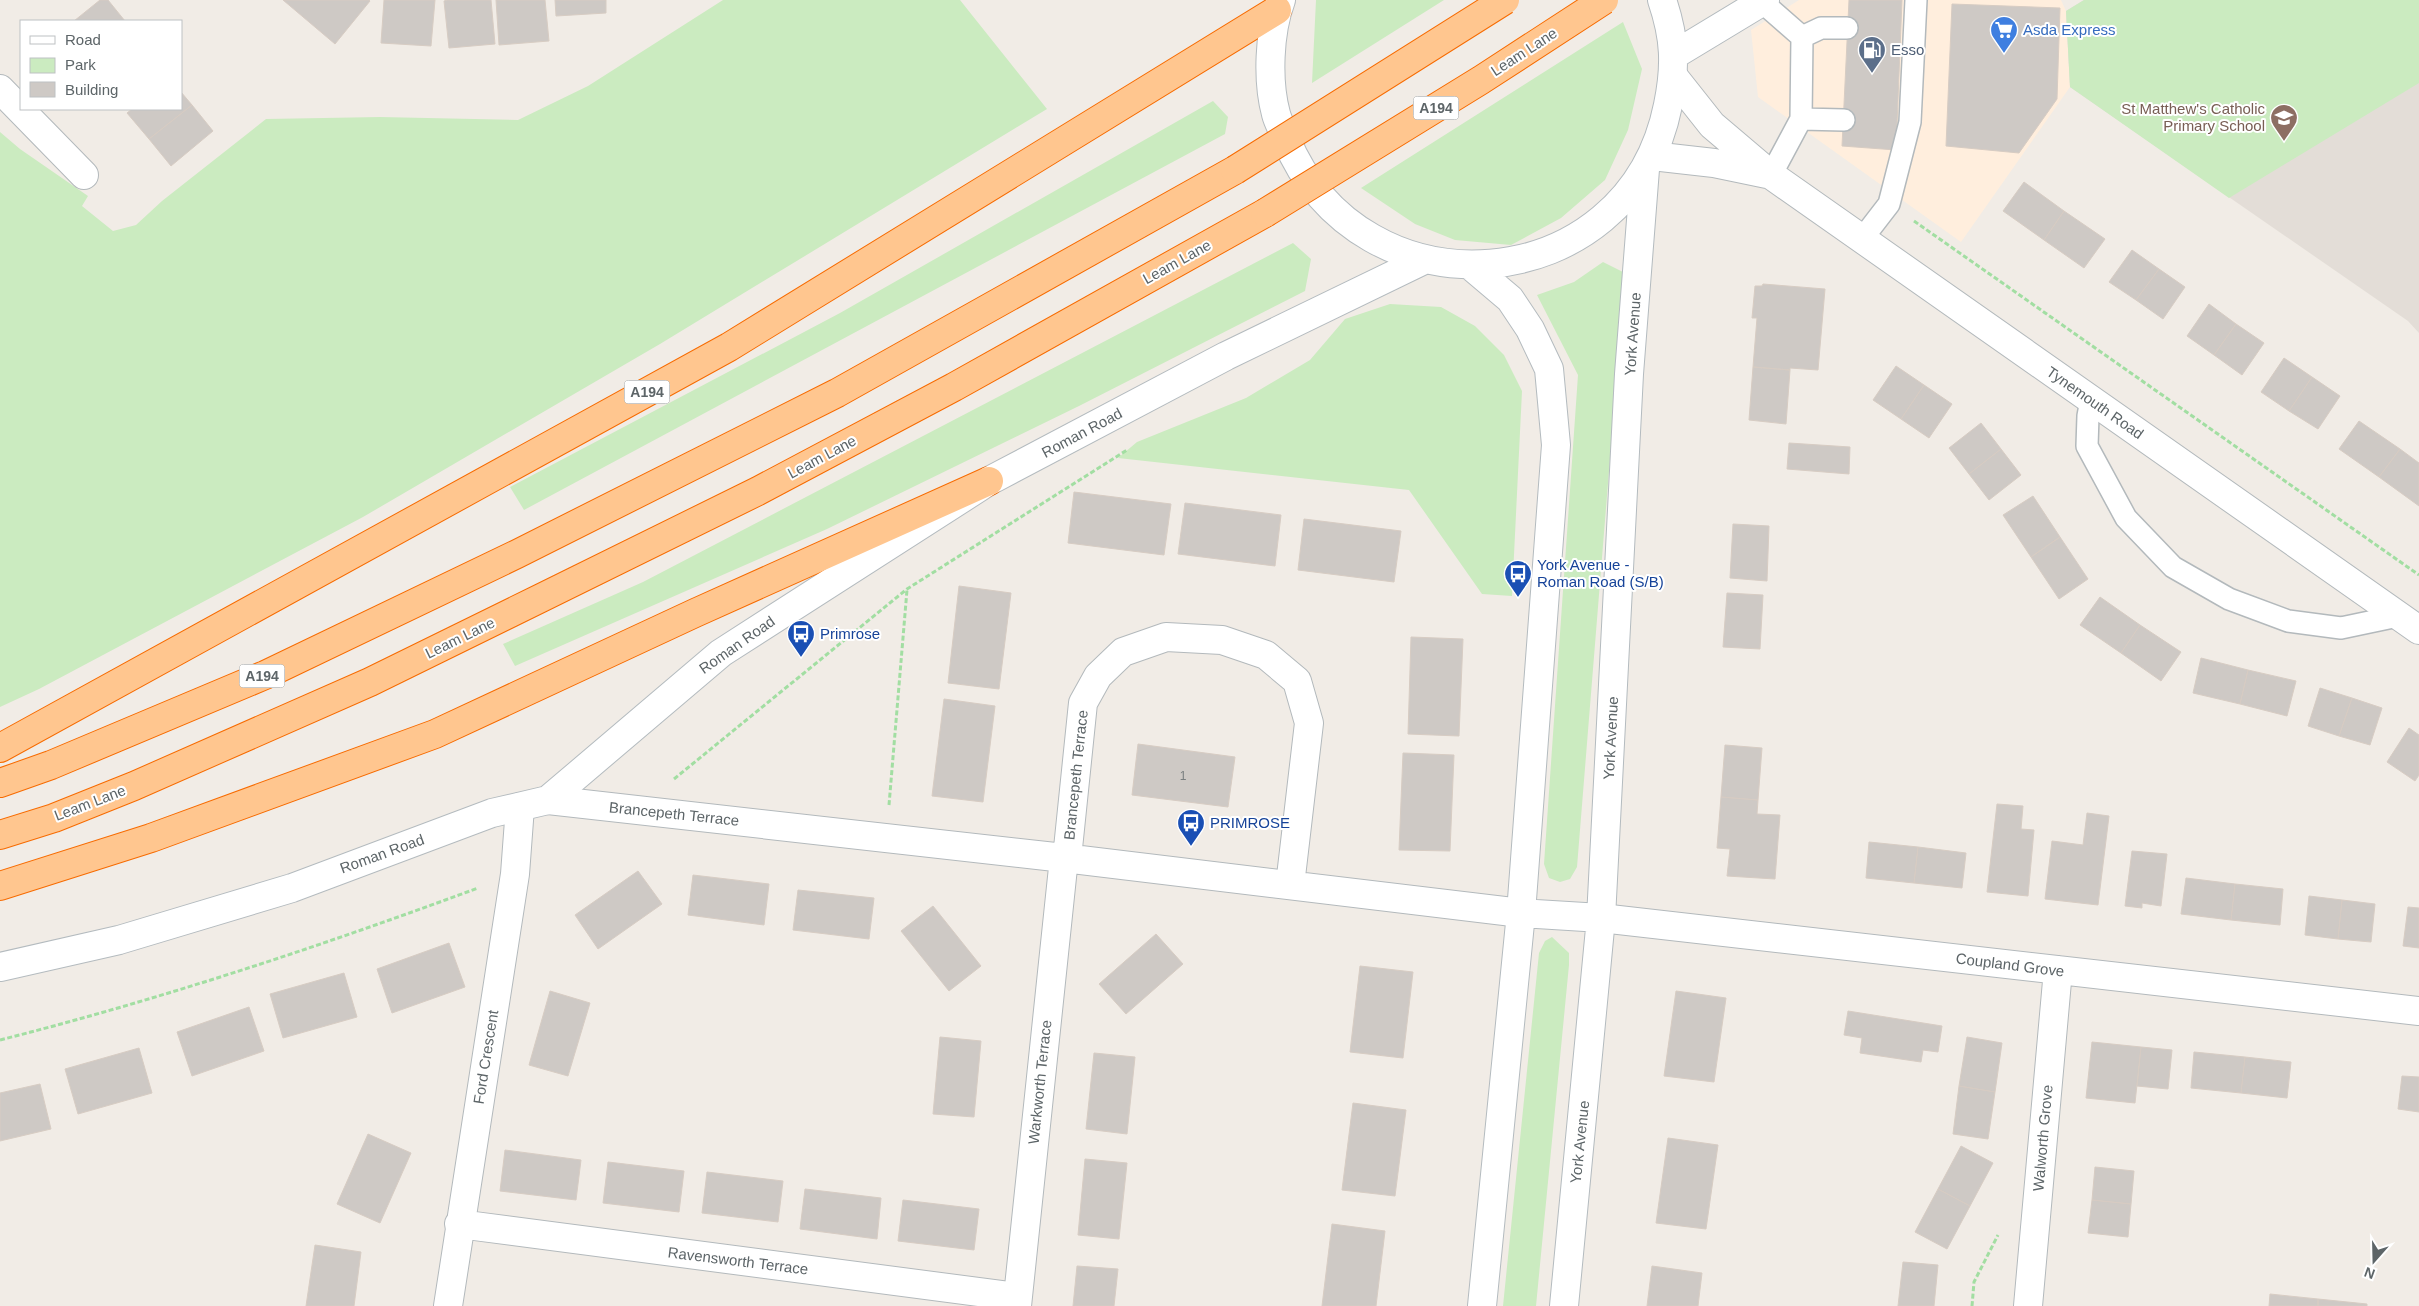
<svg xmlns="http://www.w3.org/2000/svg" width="2419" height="1306" font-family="Arial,sans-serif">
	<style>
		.commercial { fill: #fed }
		.education { fill: #e3ddd7 }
		.green { fill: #cbebc0 }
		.building { fill: #cec9c5; stroke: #d7ccc3 }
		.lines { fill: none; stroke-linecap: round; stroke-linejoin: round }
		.lane-casing { stroke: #b3b9bc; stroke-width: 24 }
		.street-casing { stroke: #b3b9bc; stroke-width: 30 }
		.secondary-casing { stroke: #b4bbbf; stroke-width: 30 }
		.highway-casing { stroke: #f76b00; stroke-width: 30 }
		.path { stroke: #a2dea2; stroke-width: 3; stroke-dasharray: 5 2.5; stroke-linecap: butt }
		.lane { stroke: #fff; stroke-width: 21 }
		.street { stroke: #fff; stroke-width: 28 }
		.secondary { stroke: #fff; stroke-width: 28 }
		.highway { stroke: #ffc68f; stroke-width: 28 }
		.highway-bridge-casing { stroke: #f76b00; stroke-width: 30; stroke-linecap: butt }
		.highway-bridge { stroke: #ffc68f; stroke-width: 28 }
		.labels { text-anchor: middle; stroke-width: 4; stroke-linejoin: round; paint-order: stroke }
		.number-label { font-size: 12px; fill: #797e7f }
		.shield { fill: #fff; stroke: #8e9395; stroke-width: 1 }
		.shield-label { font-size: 14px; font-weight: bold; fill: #5d6568 }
		.shop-label { font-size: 15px; fill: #366cbe; stroke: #fff; text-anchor: start }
		.service-label { font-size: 15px; fill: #4e5e75; stroke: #fff; text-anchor: start }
		.street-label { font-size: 15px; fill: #5d6568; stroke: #fff }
		.education-label { font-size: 15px; fill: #785e54; stroke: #fff; text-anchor: end }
		.transit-label { font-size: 15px; fill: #164399; stroke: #fff; text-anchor: start }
	</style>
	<rect width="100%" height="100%" fill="#f1ece6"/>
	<path class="commercial" d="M1799 0H2061L2066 11 2070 87 1961 242 1758 97 1751 30Z"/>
	<path class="education" d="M2084 0H2419V333L2408 321 2070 87 2066 11Z"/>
	<path class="green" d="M723 0H960L1047 109 660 344 363 517 39 689 0 707V132L20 149 88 196 82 206 113 231 136 225 162 201 266 119 380 117 518 120 588 86Z
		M1316 0H1444L1312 83Z
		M2084 0H2419V83L2229 198 2070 87 2066 11Z
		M1623 22 1642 69 1628 130 1605 180 1561 218 1511 245 1455 240 1415 224 1361 188Z
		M1213 101 1228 117 1225 134 524 510 510 487 840 313Z
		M1293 243 1311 259 1305 291 1079 406 827 529 515 666 503 644 643 582Z
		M1603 262 1625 273 1577 867 1570 879 1560 882 1549 878 1544 864 1578 375 1537 295 1574 282Z
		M1390 304 1441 307 1475 326 1504 355 1522 391 1512 596 1482 594 1409 490 1118 458 1137 442 1246 398 1310 360 1345 319Z
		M1552 937 1569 953V965L1536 1306H1503L1539 953 1545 941Z"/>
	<path class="building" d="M100 0H108L125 21H74Z
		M283 0H369L370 1 335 44Z
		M384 0H435L431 46 381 43Z
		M447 0H491L495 44 449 48 444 1Z
		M496 0H545L549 41 499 45Z
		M555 0H606V13L556 16Z
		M1849 0H1902L1896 150 1842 146Z
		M1952 4 2060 8 2057 99 2019 153 1946 146Z
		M181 92 192 105 149 139 127 113 132 109H181Z
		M192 105 213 131 171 166 149 139Z
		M2024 182 2064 211 2044 240 2003 211Z
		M2064 211 2105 239 2084 268 2044 240Z
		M2132 250 2159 269 2136 300 2109 282Z
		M2159 269 2185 287 2163 319 2136 300Z
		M1763 284 1825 289 1818 370 1790 368V370L1753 367 1757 318H1752L1755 286H1762Z
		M2209 304 2236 324 2214 355 2187 336Z
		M2236 324 2264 343 2242 375 2214 355Z
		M2284 358 2312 377 2289 411 2261 392Z
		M1896 366 1924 385 1901 419 1873 400Z
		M1753 367 1790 370 1786 424 1749 420Z
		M2312 377 2340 396 2318 429 2289 411Z
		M1924 385 1952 404 1929 438 1901 419Z
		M2359 421 2400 449 2379 477 2339 449Z
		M1981 423 2001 449 1969 474 1949 448Z
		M1789 443 1850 447 1849 474 1787 469Z
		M2001 449 2021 475 1989 500 1969 474Z
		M2400 449 2419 463V506L2379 477Z
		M1074 492 1171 504 1164 555 1068 543Z
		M2033 496 2060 537 2031 557 2003 515Z
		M1185 503 1281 515 1275 566 1178 554Z
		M1304 519 1401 531 1394 582 1298 570Z
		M1733 524 1769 526 1767 581 1730 578Z
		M2060 537 2088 579 2059 599 2031 557Z
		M959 586 1011 593 999 689 948 683Z
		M1727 593 1763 595 1760 649 1723 647Z
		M2100 597 2140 625 2121 653 2080 625Z
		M2140 625 2181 652 2161 681 2121 653Z
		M1411 637 1463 639 1459 736 1408 734Z
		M2201 658 2248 670 2240 704 2193 693Z
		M2248 670 2296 681 2287 716 2240 704Z
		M2320 688 2352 698 2339 736 2308 726Z
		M2352 698 2382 708 2370 745 2339 736Z
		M944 699 995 706 983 802 932 796Z
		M2409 728 2419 735V775L2415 781 2387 762Z
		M1138 744 1235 757 1228 807 1132 795Z
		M1725 745 1762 748 1758 800 1721 797Z
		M1403 753 1454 755 1450 851 1399 850Z
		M1721 797 1758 800 1757 814 1780 815 1775 879 1727 876 1730 849 1717 848Z
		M1997 804 2023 806 2021 829 2034 830 2028 896 1987 892Z
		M2087 813 2109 816 2098 905 2045 899 2052 841 2083 845Z
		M1869 842 1918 847 1914 883 1866 878Z
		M1918 847 1966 853 1962 888 1914 883Z
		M2132 851 2167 854 2161 906 2142 903V908L2125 906Z
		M638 871 662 904 598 949 575 915Z
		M693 875 769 884 764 925 688 915Z
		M2186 878 2235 884 2231 920 2181 914Z
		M2235 884 2283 889 2280 925 2231 920Z
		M798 890 874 898 869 939 793 930Z
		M2309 896 2342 900 2338 939 2305 935Z
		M2342 900 2375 904 2371 942 2338 939Z
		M933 906 981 966 949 991 901 931Z
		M2408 907 2419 908V948L2403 946Z
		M1156 934 1183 964 1126 1014 1099 984Z
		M449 943 465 987 392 1013 377 969Z
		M1360 966 1413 972 1403 1058 1350 1052Z
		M344 973 357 1017 283 1038 270 994Z
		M550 991 590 1003 568 1076 529 1065Z
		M1676 991 1726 998 1714 1082 1664 1076Z
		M249 1007 264 1051 192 1076 177 1032Z
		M1848 1011 1942 1026 1938 1052 1923 1050 1921 1062 1860 1053 1862 1038 1844 1035Z
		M940 1037 981 1041 974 1117 933 1114Z
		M1967 1037 2002 1043 1995 1092 1959 1086Z
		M2092 1042 2141 1047 2135 1103 2086 1098Z
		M2141 1047 2172 1050 2168 1089 2137 1086Z
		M139 1048 152 1093 78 1114 65 1069Z
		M2194 1052 2245 1057 2241 1093 2191 1088Z
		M1094 1053 1135 1057 1127 1134 1086 1129Z
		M2245 1057 2291 1062 2287 1098 2241 1093Z
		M2402 1076 2419 1077V1112L2398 1109Z
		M40 1084 51 1129 0 1141V1093Z
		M1959 1086 1995 1092 1988 1139 1953 1134Z
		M1353 1103 1406 1110 1395 1196 1342 1190Z
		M368 1134 411 1153 380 1223 337 1204Z
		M1668 1138 1718 1145 1706 1229 1656 1223Z
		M1961 1146 1993 1163 1970 1206 1938 1189Z
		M505 1150 581 1160 576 1200 500 1191Z
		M1085 1159 1127 1163 1119 1239 1078 1235Z
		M608 1162 684 1171 679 1212 603 1203Z
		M2095 1167 2134 1171 2131 1204 2092 1200Z
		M707 1172 783 1181 778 1222 702 1213Z
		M805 1189 881 1198 877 1239 800 1229Z
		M1938 1189 1970 1206 1947 1249 1915 1232Z
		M903 1200 979 1209 974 1250 898 1241Z
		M2092 1200 2131 1204 2128 1237 2088 1233Z
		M1332 1224 1385 1231 1376 1306H1322Z
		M315 1245 361 1252 354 1306H306Z
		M1903 1262 1938 1265 1934 1306H1898Z
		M1077 1266 1118 1269 1114 1306H1073Z
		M1652 1266 1702 1273 1698 1306H1647Z
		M2270 1294 2318 1299V1306H2269Z
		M2318 1299 2367 1304V1306H2318Z"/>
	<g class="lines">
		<defs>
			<path id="lane" d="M1762 2 1802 37 1801 119 1771 175
				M1802 37 1821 28H1847
				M1801 119 1844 120
				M1862 239 1889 204 1910 122 1916 0
				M2091 400 2088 416 2087 446 2126 518 2173 567 2229 599 2288 621 2341 628 2398 616"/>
			<path id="street" d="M1674 77 1712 125 1771 175 2419 630
				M0 89 84 175
				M1652 156 1714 163 1767 174
				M548 800 1064 858 1521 913
				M1067 858 1083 703 1098 676 1123 652 1166 637 1222 640 1266 655 1297 681 1309 723 1290 885
				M1601 918 2419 1011
				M459 1224 1017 1297
				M448 1306 515 874 520 807
				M1017 1306 1064 858
				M2028 1306 2058 970"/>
			<path id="secondary" d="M1281 0C1269 32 1267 81 1276 114 1278 122 1283 130 1286 139 1361 321 1629 301 1668 105 1676 66 1675 38 1662 0
				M1674 55 1765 0
				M1471 266 1510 299 1530 329 1549 369 1556 445 1521 913 1482 1306
				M1521 913 1601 918
				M0 967 119 940 292 888 492 813 548 800 721 653 989 481 1226 356 1424 260
				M1564 1306 1601 918 1629 374 1645 169"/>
			<path id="highway" d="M0 748 729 347 1277 10
				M0 783 51 765 265 675 517 554 837 393 1235 170
				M0 835 54 818 134 786 370 682 541 598 758 491 954 387 1265 213
				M0 886 151 838 435 734 695 613 989 481"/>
		</defs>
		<use href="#lane" class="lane-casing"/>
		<use href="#street" class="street-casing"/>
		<use href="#secondary" class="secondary-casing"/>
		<use href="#highway" class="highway-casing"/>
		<path class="path" d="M1914 221 2419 575
			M674 779 907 589 1127 450
			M889 805 907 590
			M0 1040C162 999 321 946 478 888
			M1972 1306 1974 1282 1998 1235"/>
		<use href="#lane" class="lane"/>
		<use href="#street" class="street"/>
		<use href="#secondary" class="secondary"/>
		<use href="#highway" class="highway"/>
		<defs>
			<path id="highway-bridge" d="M1235 170 1505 0
				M1265 213 1481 80 1604 0"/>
		</defs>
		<use href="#highway-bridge" class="highway-bridge-casing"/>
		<use href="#highway-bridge" class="highway-bridge"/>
	</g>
	<defs>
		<symbol id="supermarket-pin" viewBox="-11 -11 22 30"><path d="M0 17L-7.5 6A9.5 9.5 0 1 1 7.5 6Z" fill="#3f7fe0" stroke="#fff"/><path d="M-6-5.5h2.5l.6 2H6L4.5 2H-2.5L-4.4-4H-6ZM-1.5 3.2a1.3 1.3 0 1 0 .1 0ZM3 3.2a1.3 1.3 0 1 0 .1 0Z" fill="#fff"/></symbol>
		<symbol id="fuel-pin" viewBox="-11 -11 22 30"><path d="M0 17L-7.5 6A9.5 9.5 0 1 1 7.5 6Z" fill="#5c6f8a" stroke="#fff"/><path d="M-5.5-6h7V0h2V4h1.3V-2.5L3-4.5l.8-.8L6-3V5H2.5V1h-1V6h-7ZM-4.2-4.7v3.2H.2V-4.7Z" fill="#fff"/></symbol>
		<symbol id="school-pin" viewBox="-11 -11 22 30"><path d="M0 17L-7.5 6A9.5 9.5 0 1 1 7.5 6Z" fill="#8d6e63" stroke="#fff"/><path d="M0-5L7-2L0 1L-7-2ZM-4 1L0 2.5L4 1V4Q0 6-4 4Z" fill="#fff"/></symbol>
		<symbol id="bus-pin" viewBox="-11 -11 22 30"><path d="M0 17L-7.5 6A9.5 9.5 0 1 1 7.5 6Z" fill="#1a4fb4" stroke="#fff"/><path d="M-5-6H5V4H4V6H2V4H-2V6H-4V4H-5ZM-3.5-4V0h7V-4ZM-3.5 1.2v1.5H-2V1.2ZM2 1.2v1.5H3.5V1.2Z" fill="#fff"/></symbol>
	</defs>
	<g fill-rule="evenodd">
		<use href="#supermarket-pin" x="1988" y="14" width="32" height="43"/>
		<use href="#fuel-pin" x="1856" y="34" width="32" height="43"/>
		<use href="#school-pin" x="2268" y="102" width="32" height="43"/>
		<use href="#bus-pin" x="1502" y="558" width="32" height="43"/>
		<use href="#bus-pin" x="785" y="618" width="32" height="43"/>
		<use href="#bus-pin" x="1175" y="807" width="32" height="43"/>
	</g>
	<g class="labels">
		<g class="number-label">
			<text x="1183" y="780">1</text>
		</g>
		<g class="shield">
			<rect x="1413.5" y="96.5" width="45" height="23" rx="4"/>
			<rect x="624.5" y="380.5" width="45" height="23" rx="4"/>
			<rect x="239.5" y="664.5" width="45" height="23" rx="4"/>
		</g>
		<g class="shield-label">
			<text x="1436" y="113">A194</text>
			<text x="647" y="397">A194</text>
			<text x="262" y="681">A194</text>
		</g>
		<g class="shop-label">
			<text x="2023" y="35">Asda Express</text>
		</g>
		<g class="service-label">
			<text x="1891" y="55">Esso</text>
		</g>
		<g class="street-label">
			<text transform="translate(1524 52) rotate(-33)" y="5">Leam Lane</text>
			<text transform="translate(1177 262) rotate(-29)" y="5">Leam Lane</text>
			<text transform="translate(1633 334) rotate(-86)" y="5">York Avenue</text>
			<text transform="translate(2095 403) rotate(35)" y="5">Tynemouth Road</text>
			<text transform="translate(1082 433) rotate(-28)" y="5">Roman Road</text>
			<text transform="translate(822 457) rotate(-28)" y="5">Leam Lane</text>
			<text transform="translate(460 638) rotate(-26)" y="5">Leam Lane</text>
			<text transform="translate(737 645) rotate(-35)" y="5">Roman Road</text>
			<text transform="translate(1611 738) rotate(-87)" y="5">York Avenue</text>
			<text transform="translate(1076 775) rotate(-84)" y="5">Brancepeth Terrace</text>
			<text transform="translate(90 803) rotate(-21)" y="5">Leam Lane</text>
			<text transform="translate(674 814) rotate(6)" y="5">Brancepeth Terrace</text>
			<text transform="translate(382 854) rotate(-20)" y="5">Roman Road</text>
			<text transform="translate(2010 965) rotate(7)" y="5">Coupland Grove</text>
			<text transform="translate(486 1057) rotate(-81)" y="5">Ford Crescent</text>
			<text transform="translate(1040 1082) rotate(-84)" y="5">Warkworth Terrace</text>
			<text transform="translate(2043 1138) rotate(-85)" y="5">Walworth Grove</text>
			<text transform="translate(1580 1142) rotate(-84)" y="5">York Avenue</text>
			<text transform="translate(738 1261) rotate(7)" y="5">Ravensworth Terrace</text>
		</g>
		<g class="education-label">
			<text x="2265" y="114">St Matthew's Catholic<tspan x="2265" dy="17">Primary School</tspan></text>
		</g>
		<g class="transit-label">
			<text x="1537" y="570">York Avenue -<tspan x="1537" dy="17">Roman Road (S/B)</tspan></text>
			<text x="820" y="639">Primrose</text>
			<text x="1210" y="828">PRIMROSE</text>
		</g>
	</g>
	<rect x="20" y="20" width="162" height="90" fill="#ffffff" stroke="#bec1c3"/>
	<rect x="30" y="36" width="25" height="8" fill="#ffffff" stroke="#bec1c3"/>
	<text x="65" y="45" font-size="15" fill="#5d6568">Road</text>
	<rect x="30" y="58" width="25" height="15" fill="#cbebc0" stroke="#bec1c3"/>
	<text x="65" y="70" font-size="15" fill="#5d6568">Park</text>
	<rect x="30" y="82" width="25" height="15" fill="#cec9c5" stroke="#bec1c3"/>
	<text x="65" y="95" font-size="15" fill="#5d6568">Building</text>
	<g transform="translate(2374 1261) rotate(200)" stroke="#ffffff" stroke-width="4" paint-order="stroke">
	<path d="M0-4L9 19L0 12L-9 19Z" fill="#5d6568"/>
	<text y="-8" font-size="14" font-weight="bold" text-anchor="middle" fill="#5d6568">N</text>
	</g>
</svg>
